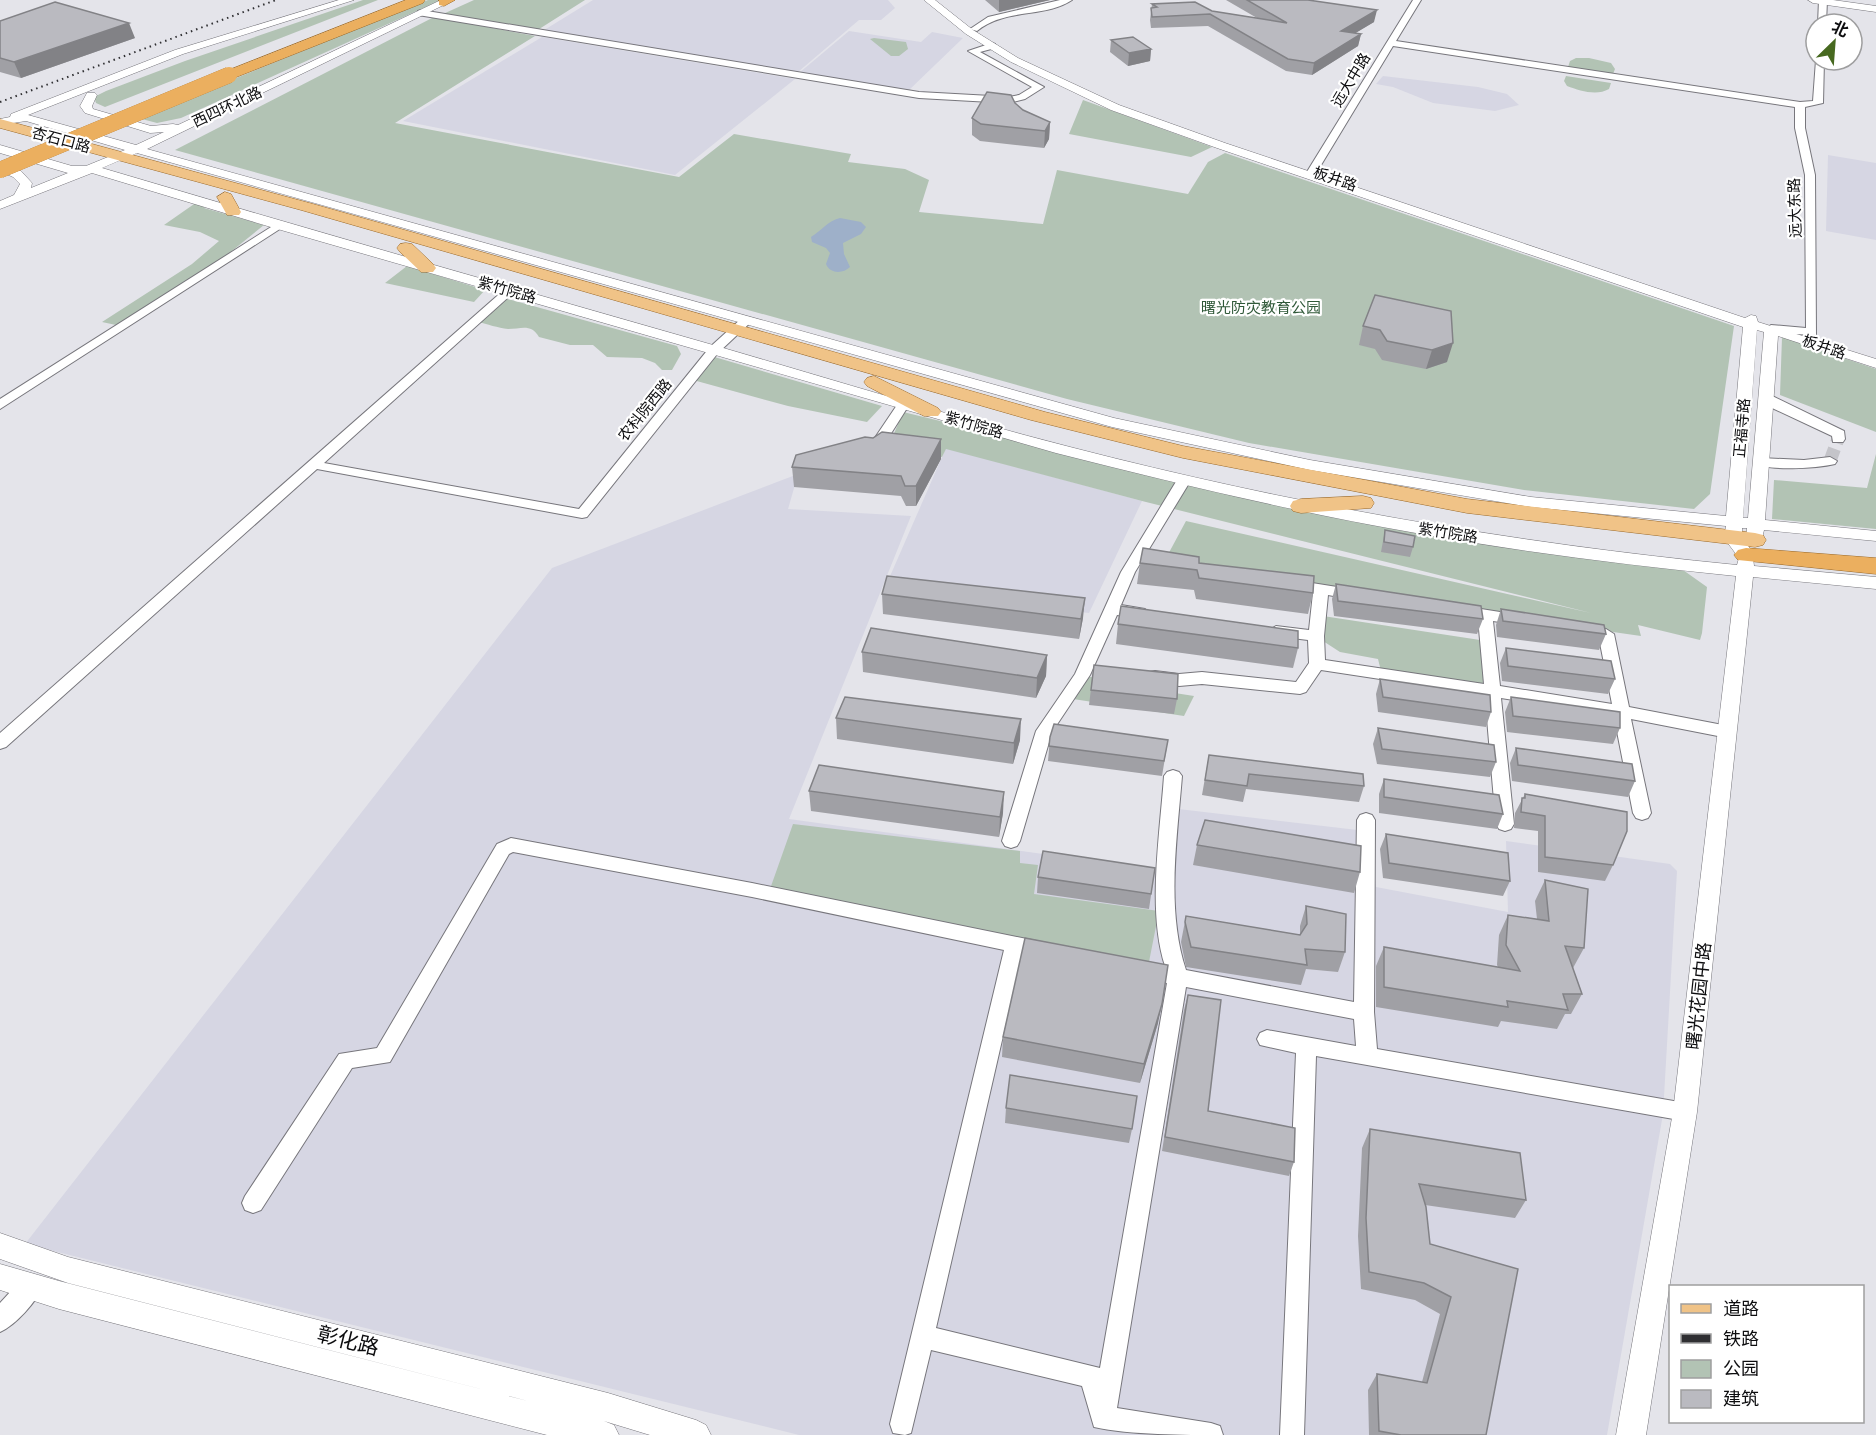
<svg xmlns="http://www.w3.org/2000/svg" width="1876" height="1435" font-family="'Space Grotesk','Noto Sans SC',sans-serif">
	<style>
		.built { fill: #d6d6e3 }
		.green { fill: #b2c3b4 }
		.water { fill: #9eb0c9 }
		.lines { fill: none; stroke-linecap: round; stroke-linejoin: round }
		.minor-tunnel { stroke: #c4c4c9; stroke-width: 13; stroke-dasharray: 13 6; stroke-linecap: butt }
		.minor-casing { stroke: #77767c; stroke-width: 2 }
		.tertiary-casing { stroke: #77767c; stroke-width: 1 }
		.primary-casing { stroke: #9a6929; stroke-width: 1 }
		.trunk-casing { stroke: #9a6929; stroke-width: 1 }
		.minor { fill: #fff; fill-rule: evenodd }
		.tertiary { fill: #fff; fill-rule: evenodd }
		.primary { fill: #f0c387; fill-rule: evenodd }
		.trunk { fill: #ebaf5f; fill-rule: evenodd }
		.rail { stroke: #2f2f32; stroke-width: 2; stroke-dasharray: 1.5 4; stroke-linecap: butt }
		.trunk-bridge-casing { stroke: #9a6929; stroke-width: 16; stroke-linecap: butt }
		.trunk-bridge { stroke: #ebaf5f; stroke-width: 16 }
		.wall { fill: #a0a0a5 }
		.shaded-wall { fill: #828286 }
		.building { fill: #babac0; stroke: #828286; stroke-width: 1.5 }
		.labels { text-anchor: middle; stroke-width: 4.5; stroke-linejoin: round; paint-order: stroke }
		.far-street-label { font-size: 15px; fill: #0d0d0f; stroke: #fff }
		.far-park-label { font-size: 15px; fill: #305939; stroke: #fff }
		.street-label { font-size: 18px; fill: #0d0d0f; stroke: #fff }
		.near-street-label { font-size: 21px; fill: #0d0d0f; stroke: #fff }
	</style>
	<rect width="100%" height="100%" fill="#e4e4ea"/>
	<path class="built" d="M593 0H888L895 8 881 20H859L798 72 541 32Z
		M849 31 921 42 932 32 963 38 908 91 799 73Z
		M542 37 795 79 675 175 403 121Z
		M1383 76 1478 87 1507 94 1519 105 1495 111 1433 103 1393 87 1376 84Z
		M1828 155 1876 163V240L1826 231Z
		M946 448 1142 501 1089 613 884 590Z
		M798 474 788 509 911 516 789 819 1166 871 1170 808 1366 831 1376 887 1508 912 1506 841 1670 864 1677 871 1663 1114 1607 1435H799L25 1244 552 568Z"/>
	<path class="green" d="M363 0H378L105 107 96 103 94 97 106 91 185 61Z
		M428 0H441L181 118 157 123 138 118Z
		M474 0H585L536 31 443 14Z
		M434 17 535 36 395 123 679 177 734 134 851 154 848 162 905 169 929 180 919 212 1043 224 1057 170 1188 194 1208 162 1225 153 1734 326 1710 494 1694 509 1524 490 1249 443 1067 399 175 150Z
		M874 38 906 42 908 49 899 56H891L870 39Z
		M1576 58H1589L1611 63 1615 69 1613 74 1568 67 1570 61Z
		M1566 76 1611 83 1609 89C1597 96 1580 91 1567 86L1564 81Z
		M1083 100 1212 147 1191 157 1069 134Z
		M197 202 206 205 204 208 264 225 222 259 116 325 102 322 192 264 219 241 200 232 164 225Z
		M407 266 485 290 474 302 385 283Z
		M504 298 677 346 681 354 672 370H662L655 363 642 358 607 357 593 345H570L539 337C531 323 521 329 508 329 498 328 487 324 478 322Z
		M1782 337 1876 369V432L1780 395Z
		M711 356 882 406 867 422 788 406 693 380Z
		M903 412 1184 480 1683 570 1707 587 1702 633 1700 640 1638 625 1641 636 1578 627 1165 560 1186 521 1591 613 1142 501 946 449 942 457 888 448Z
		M1876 454V529L1772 519 1774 480 1867 488Z
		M1323 616 1480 640 1485 687 1381 671 1378 659 1340 652 1323 641Z
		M1082 677H1095L1098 681 1194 696 1184 716 1073 699Z
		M793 824 1020 851V863L1038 865 1034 894 1159 911 1148 967 770 889Z"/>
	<path class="water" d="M840 218 861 222 866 227 861 234 843 243 844 254 850 267C843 274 830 274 826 264L830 253 826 248 812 242 811 237C821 231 829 220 840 218Z"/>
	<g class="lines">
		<path class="minor-tunnel" d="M1830 461 1838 439"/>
		<defs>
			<path id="minor" d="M1060 0H1072C1046 18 1004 8 977 31L970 29 988 17Z
				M1413 0H1421L1396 41 1800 102 1813 101 1816 60H1824L1823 103 1805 107V128L1815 175 1816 335 1771 333 1765 329 1771 325 1806 328 1805 175 1795 128V107L1393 46 1315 175 1306 177 1305 175Z
				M1819 0H1827L1826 24H1818Z
				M421 10 919 92 1009 97 1019 95 1032 87 968 51 992 43 995 44V48L980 52 1044 87 1025 99 1009 103 919 98 418 15V11Z
				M279 222 284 225 283 227 0 409V399Z
				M509 288 515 291 513 293 324 463 579 509 710 347 742 318H750L752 321 718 353 587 517 582 518 317 469 6 747 0 749V733L505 289Z
				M1766 393 1844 431 1845 439 1843 442H1833L1832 436 1770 407 1760 397Z
				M903 401 909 405 880 451 873 455 868 454 866 451 897 405Z
				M1830 457 1837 461 1835 464C1819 468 1765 472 1754 462L1761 458 1804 460Z
				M1184 476 1191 480 1135 572 1121 605 1145 609 1148 613 1140 618 1117 615 1090 675 1052 732 1020 841 1017 846 1011 848 1005 846 1002 841 1036 731 1075 674 1121 572 1177 480Z
				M1293 580 1356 590 1364 595 1356 600 1328 595 1324 636 1325 660 1484 684 1478 618 1457 615 1454 611 1462 606 1519 615 1527 620 1519 625 1493 621 1500 686 1612 704 1599 638 1578 635 1575 631 1583 626 1606 629 1614 634 1629 707 1728 726 1734 728 1736 732 1734 736 1728 738 1631 719 1651 813 1648 818 1642 820 1636 818 1633 813 1614 716 1501 698 1514 824 1511 829 1505 831 1499 829 1496 824 1485 695 1321 670 1306 692 1300 694 1202 684 1179 686 1149 680 1147 676 1149 672 1155 671 1179 674 1202 672 1296 682 1309 663 1308 640 1276 636 1268 631 1276 626 1309 630 1313 593 1288 588 1286 585 1288 582Z
				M1173 770 1179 772 1182 776C1177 839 1166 910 1186 970L1354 1002 1357 820 1360 815 1366 813 1372 815 1375 820 1374 1012 1377 1049 1685 1103 1692 1105 1696 1112 1692 1119 1685 1121 1316 1056 1304 1435H1280L1296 1053 1260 1045 1257 1039 1260 1033 1267 1030 1356 1046 1354 1019 1186 987 1117 1408 1211 1423 1220 1426 1223 1435C1184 1435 1131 1435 1094 1427L1082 1386 931 1350 911 1433 905 1435 893 1433 890 1424 1004 950 752 897 513 852 509 854 390 1062 352 1068 261 1210 253 1213 245 1210 242 1203 245 1196 339 1054 377 1048 497 844 511 838 752 883 1051 944 1054 950 1051 956 1044 958 1022 953 936 1328 1100 1368 1167 983 1139 977 1136 971 1139 965 1146 963 1165 966C1147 911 1160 834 1164 776L1167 772Z
				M31 1275 39 1278 43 1286C36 1302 16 1325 0 1332V1303L23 1278Z"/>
			<path id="tertiary" d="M339 0H354L183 54 28 115 136 145 164 132 150 133 85 113 80 106 87 93H95L97 95 92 106 93 109 151 126 173 124 178 125 441 0H454L147 149 1114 418 1310 460 1531 497 1726 516 1743 327 1217 148 1111 110 1011 62 966 34 924 0H935L973 30 1018 58 1119 105 1225 143 1745 318 1751 315 1756 316 1758 322 1876 359V368L1778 336 1765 520 1876 531V541L1764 530 1761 543H1749L1746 539 1747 528H1742V538L1755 555 1753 558 1754 566 1876 577V589L1753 577 1697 1112 1646 1435H1616L1673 1112 1736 576C1629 565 1522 552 1416 533 1295 512 1175 483 1056 453L274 228 92 173 0 209V201L14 195 20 184 13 177 0 171V162L21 171 32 183 31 188 68 173 0 153V145L72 166H86L125 150 26 121 0 125V119L10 117 11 114 175 50ZM137 153 1112 427 1310 470 1531 507 1726 526 1724 538 1739 558 1737 565C1512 543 1290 504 1070 447 953 417 837 381 720 347 514 288 307 229 102 168ZM1757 330 1764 332 1748 518H1743Z
				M1808 0H1833L1876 6V12L1813 3Z
				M0 1233 68 1257 608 1393 696 1420 706 1425 711 1435H650L604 1421 614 1425 619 1435H547L59 1309 0 1290V1264L59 1281 528 1401 68 1283 0 1259Z"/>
			<path id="primary" d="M0 119 313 204 1045 412 1183 446 1467 499 1755 533 1763 535 1766 540 1763 545 1755 547 1467 513 1183 458 1031 420 301 210 0 128Z
				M225 192 231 194 241 212 239 215H227L217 197Z
				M406 243 412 244 433 264 436 268 433 272H421L400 252 397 248 400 244Z
				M874 376 938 408 941 412 938 416H924L867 386 864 382 867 378Z
				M1363 496 1371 498 1374 503 1371 508 1301 513 1293 511 1290 506 1293 501 1301 499Z"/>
			<path id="trunk" d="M406 0H425L423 3 234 78H224L222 75 224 72Z
				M439 0H455L444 6 439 5Z
				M1746 548 1876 558V574L1738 560 1734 555 1738 550Z"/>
		</defs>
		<use href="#minor" class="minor-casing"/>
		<use href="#tertiary" class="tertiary-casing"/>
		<use href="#primary" class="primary-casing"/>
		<use href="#trunk" class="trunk-casing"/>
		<use href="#minor" class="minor"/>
		<use href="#tertiary" class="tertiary"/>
		<use href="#primary" class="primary"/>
		<use href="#trunk" class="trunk"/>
		<path class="rail" d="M0 102 276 0"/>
		<defs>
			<path id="trunk-bridge" d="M0 170 229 75"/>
		</defs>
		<use href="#trunk-bridge" class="trunk-bridge-casing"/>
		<use href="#trunk-bridge" class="trunk-bridge"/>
	</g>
	<path class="wall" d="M985 0H1050L999 12Z
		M1226 0H1308L1374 22 1355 33 1361 34 1358 46 1312 75 1286 71 1208 26 1151 28 1150 20 1152 4 1212 11 1257 18Z
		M0 21 135 38 21 78 0 72Z
		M1111 40 1151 49 1150 61 1128 66 1110 52Z
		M1015 103 1023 110 1050 122 1049 139 1044 148 980 141 972 135V118Z
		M1375 295 1447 362 1426 369 1382 360 1375 349 1359 345 1363 326Z
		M941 459 916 506H906L901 496 794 487 792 467Z
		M1385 530 1413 547 1410 557 1381 552Z
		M1140 563H1199L1313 593 1308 614 1196 599 1194 590 1137 584Z
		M1336 584 1483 619 1477 634 1334 616 1332 599Z
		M882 594 1083 618 1079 639 883 614Z
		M1501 609 1606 634 1599 650 1497 637 1496 625Z
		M1118 624 1298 648 1293 668 1116 644Z
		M1506 648 1615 679 1608 694 1502 681 1500 663Z
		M862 652 1047 655 1046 676 1036 698 863 672Z
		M1094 665 1177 699 1174 714 1089 705Z
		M1380 679 1491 712 1486 727 1378 712 1376 694Z
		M1511 697 1620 728 1613 744 1507 732 1505 712Z
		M836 718 1020 740 1013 764 837 739Z
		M1378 728 1496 762 1490 777 1377 764 1373 744Z
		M1050 737 1168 740 1162 776 1048 761Z
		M1516 748 1635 781 1628 797 1512 781 1510 763Z
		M1209 755 1364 786 1359 802 1246 789 1243 802 1202 795Z
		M1384 779 1503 814 1497 829 1379 813V794Z
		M809 791 1003 813 999 837 811 811Z
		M1525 794 1613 865 1605 881 1538 872V831L1514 828 1515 813Z
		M1386 834 1510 881 1503 896 1383 878 1380 849Z
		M1197 845 1360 872 1354 893 1193 865Z
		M1155 868 1149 909 1037 893 1038 877Z
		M1545 880 1584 948 1573 968 1582 994 1571 1014H1565L1557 1029 1501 1021 1498 1027 1376 1007V966L1384 947 1498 967 1497 965 1499 935 1508 915 1537 919 1535 901Z
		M1306 906 1345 952 1338 972 1306 969 1301 985 1186 967 1181 942 1186 916 1300 935V926Z
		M1188 995 1208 1111 1294 1162 1289 1176 1162 1151 1184 1010Z
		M1158 1023 1140 1083 1002 1057 1003 1037Z
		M1006 1108 1132 1129 1129 1143 1005 1123Z
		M1370 1129 1526 1200 1515 1218 1425 1205 1430 1244 1518 1269 1486 1435H1369L1368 1390 1377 1374 1422 1382 1440 1314 1415 1300 1361 1289 1358 1236 1362 1148Z"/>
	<path class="shaded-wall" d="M999 0H1050L999 12Z
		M1377 10 1374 22 1339 43 1341 31Z
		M129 23 135 38 21 78 14 62Z
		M1361 34 1358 46 1312 75 1314 63Z
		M1151 49 1150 61 1128 66 1129 53Z
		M1050 122 1049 139 1044 148 1045 131Z
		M1453 343 1447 362 1426 369 1432 350Z
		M941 439V459L916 506V486Z
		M1085 598 1083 618 1079 639 1081 619Z
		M1047 655 1046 676 1036 698 1037 678Z
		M1021 719 1020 740 1013 764 1014 743Z
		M1004 792 1003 813 999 837 1000 817Z
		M1162 1004 1158 1023 1140 1083 1144 1064Z"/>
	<path class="building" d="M1247 0H1308L1377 10 1341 31 1361 34 1314 63 1288 59 1210 14 1152 17 1151 8 1157 7 1152 4 1195 2 1212 11 1287 23Z
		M55 2 129 23 14 62 0 58V21Z
		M1133 37 1151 49 1129 53 1111 40Z
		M987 92 1011 95 1015 103 1023 110 1050 122 1045 131 981 124 972 118Z
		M1375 295 1451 311 1453 343 1432 350 1387 341 1380 330 1363 326Z
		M882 432 941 439 916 486H905L901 476 792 467 796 455 865 437 873 438Z
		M1385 530 1415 536 1413 547 1384 542Z
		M1143 548 1199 557V563L1314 576 1313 593 1199 578 1197 570 1140 563Z
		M887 576 1085 598 1081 619 882 594Z
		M1336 584 1481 606 1483 619 1338 601Z
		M1121 606 1298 631V648L1118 624Z
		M1501 609 1604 625 1606 634 1503 621Z
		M871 628 1047 655 1037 678 862 652Z
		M1506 648 1611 661 1615 679 1508 666Z
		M1094 665 1178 674 1177 699 1091 690Z
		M1380 679 1490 695 1491 712 1383 697Z
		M845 697 1021 719 1014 743 836 718Z
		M1511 697 1620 712V728L1513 716Z
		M1054 724 1168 740 1164 761 1049 746 1050 737Z
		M1378 728 1494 745 1496 762 1382 749Z
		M1516 748 1632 764 1635 781 1518 765Z
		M1209 755 1363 774 1364 786 1249 774 1247 786 1205 780Z
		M819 765 1004 792 1000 817 809 791Z
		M1384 779 1499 795 1503 814 1384 797Z
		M1525 794 1627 812V831L1613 865 1545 857V816L1521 812 1522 798H1525Z
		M1205 820 1361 846 1360 872 1197 845Z
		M1386 834 1508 853 1510 881 1389 863Z
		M1043 851 1155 868 1151 894 1038 877Z
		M1545 880 1588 889 1584 948 1565 946 1582 994H1563L1568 1010 1507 1001 1508 1007 1384 987V947L1520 971 1506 945 1508 915 1549 921Z
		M1306 906 1346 914 1345 952 1305 949 1307 965 1191 947 1185 922 1186 916 1300 935 1307 924Z
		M1025 938 1168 965 1162 1004 1144 1064 1003 1037Z
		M1188 995 1221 1000 1208 1111 1295 1128 1294 1162 1165 1137Z
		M1010 1075 1137 1096 1132 1129 1006 1108Z
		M1370 1129 1520 1153 1526 1200 1419 1184 1426 1207 1430 1244 1518 1269 1486 1435H1401L1379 1431 1377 1374 1427 1383 1451 1297 1424 1283 1369 1272 1366 1218Z"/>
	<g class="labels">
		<g class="far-street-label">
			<text transform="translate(1351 80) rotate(-59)" y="5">远大中路</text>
			<text transform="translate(227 107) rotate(-25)" y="5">西四环北路</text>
			<text transform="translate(61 140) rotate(15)" y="5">杏石口路</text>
			<text transform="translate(1335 179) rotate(19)" y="5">板井路</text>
			<text transform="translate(1795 208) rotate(-92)" y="5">远大东路</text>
			<text transform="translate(507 290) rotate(16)" y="5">紫竹院路</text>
			<text transform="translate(1824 347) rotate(19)" y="5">板井路</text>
			<text transform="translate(645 410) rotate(-51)" y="5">农科院西路</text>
			<text transform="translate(974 425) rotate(16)" y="5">紫竹院路</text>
			<text transform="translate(1742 428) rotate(-85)" y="5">正福寺路</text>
			<text transform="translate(1448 533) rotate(9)" y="5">紫竹院路</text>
		</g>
		<g class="far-park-label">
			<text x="1261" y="313">曙光防灾教育公园</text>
		</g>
		<g class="street-label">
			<text transform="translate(1699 996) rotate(-84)" y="6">曙光花园中路</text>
		</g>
		<g class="near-street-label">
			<text transform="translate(348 1341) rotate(14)" y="7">彰化路</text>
		</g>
	</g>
	<rect x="1669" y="1285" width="195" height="138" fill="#ffffff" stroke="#9e9e9f" stroke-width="1.5"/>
	<rect x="1681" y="1304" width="30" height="9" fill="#f0c387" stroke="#9e9e9f" stroke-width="1.5"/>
	<text x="1723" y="1315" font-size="18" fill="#0d0d0f">道路</text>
	<rect x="1681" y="1334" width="30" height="9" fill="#2f2f32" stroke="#9e9e9f" stroke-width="1.5"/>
	<text x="1723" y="1345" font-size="18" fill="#0d0d0f">铁路</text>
	<rect x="1681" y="1360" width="30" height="18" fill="#b2c3b4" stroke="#9e9e9f" stroke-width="1.5"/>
	<text x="1723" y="1375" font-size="18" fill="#0d0d0f">公园</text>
	<rect x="1681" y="1390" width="30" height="18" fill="#babac0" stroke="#9e9e9f" stroke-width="1.5"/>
	<text x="1723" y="1405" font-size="18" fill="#0d0d0f">建筑</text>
	<g transform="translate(1834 42) rotate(25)"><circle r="28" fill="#ffffff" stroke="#9e9e9f" stroke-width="1.5"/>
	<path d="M0-4.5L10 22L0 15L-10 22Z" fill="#476920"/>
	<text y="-9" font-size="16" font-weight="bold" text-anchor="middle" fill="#0d0d0f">北</text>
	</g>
</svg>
